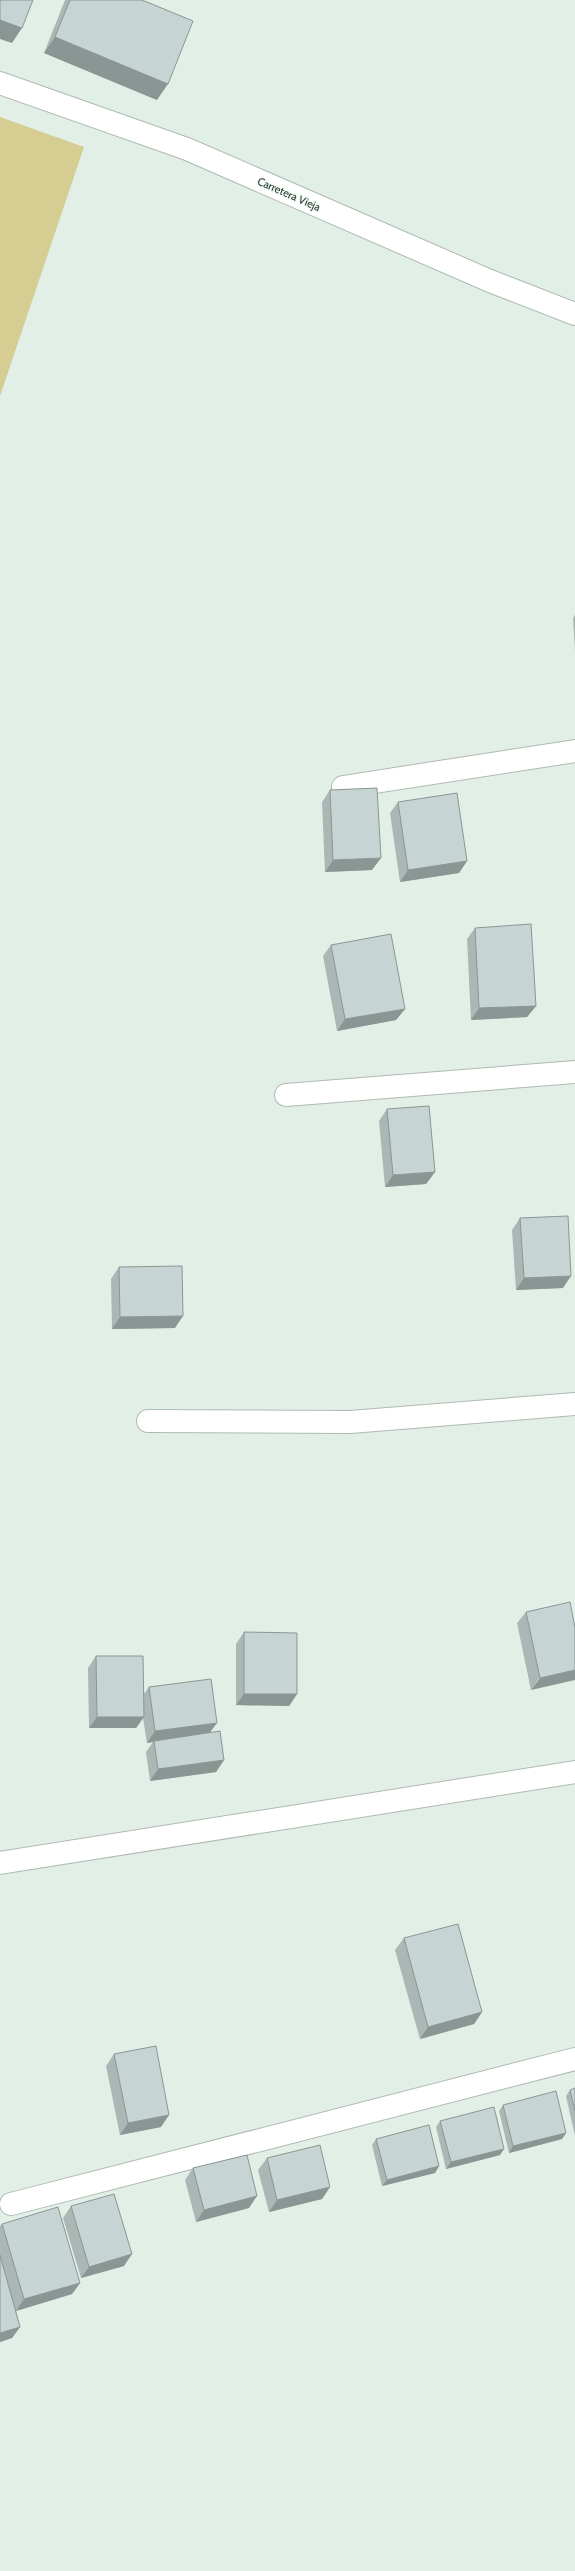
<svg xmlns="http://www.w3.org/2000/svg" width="575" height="2571" font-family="Cabin,sans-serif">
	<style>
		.green { fill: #d5cd92 }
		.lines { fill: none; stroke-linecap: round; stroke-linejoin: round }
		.minor-casing { stroke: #aebab2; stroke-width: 24 }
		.minor { stroke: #fff; stroke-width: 22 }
		.wall { fill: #aab7b5 }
		.shaded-wall { fill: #8b9594 }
		.building { fill: #c6d5d3; stroke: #8b9594 }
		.labels { text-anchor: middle; stroke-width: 3; stroke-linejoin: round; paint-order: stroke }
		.street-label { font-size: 11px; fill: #323734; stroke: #effcf4 }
	</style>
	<rect width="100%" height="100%" fill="#e2efe7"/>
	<path class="green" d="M0 117 84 147 0 396Z"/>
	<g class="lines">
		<defs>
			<path id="minor" d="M0 83 187 149 490 281 575 314
				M343 787 575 751
				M286 1095 575 1072
				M148 1421 350 1422 575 1404
				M0 1863 575 1772
				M11 2204 575 2059"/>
		</defs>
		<use href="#minor" class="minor-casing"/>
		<use href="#minor" class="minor"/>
	</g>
	<path class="wall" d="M65 0H142L157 100 44 53Z
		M575 615V651L573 618Z
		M330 790 372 870 325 872 322 802Z
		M398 802 467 861 459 873 400 882 390 813Z
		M475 928 536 1006 527 1017 471 1020 467 939Z
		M331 945 405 1009 396 1020 337 1031 323 956Z
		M387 1109 435 1172 426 1184 385 1187 379 1121Z
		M520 1218 563 1288 516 1290 512 1230Z
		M119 1267 175 1328 112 1329 111 1279Z
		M526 1612 575 1628 531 1690 517 1623Z
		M244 1632 297 1694 289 1706 236 1705V1644Z
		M96 1656 144 1694 149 1687 210 1733 224 1760 216 1772 150 1781 146 1752 153 1742 147 1743 143 1718 136 1728H89L88 1668Z
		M404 1938 482 2012 474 2024 420 2039 395 1950Z
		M114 2054 161 2127 120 2135 106 2066Z
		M575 2088V2136L566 2096 570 2090Z
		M503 2105 566 2133 562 2139 509 2153 499 2111Z
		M440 2121 500 2155 446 2169 436 2127Z
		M376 2139 439 2166 435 2173 382 2186 372 2145Z
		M267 2158 330 2187 322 2199 269 2212 258 2170Z
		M193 2168 249 2208 196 2222 185 2180Z
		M71 2206 124 2266 81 2278 63 2218Z
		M2 2224 80 2283 72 2294 16 2311 20 2327 12 2338 0 2342V2226Z"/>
	<path class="shaded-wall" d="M0 20 22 28 12 43 0 39Z
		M55 37 168 84 157 100 44 53Z
		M381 858 372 870 325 872 333 860Z
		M467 861 459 873 400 882 408 870Z
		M536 1006 527 1017 471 1020 479 1008Z
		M405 1009 396 1020 337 1031 345 1019Z
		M435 1172 426 1184 385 1187 393 1175Z
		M571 1276 563 1288 516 1290 524 1278Z
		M183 1316 175 1328 112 1329 120 1317Z
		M575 1670V1680L531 1690 540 1678Z
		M244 1694H297L289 1706 236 1705Z
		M97 1717H144L136 1728H89Z
		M217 1723 208 1735 154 1741 153 1742 147 1743 155 1731Z
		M224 1760 216 1772 150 1781 158 1769Z
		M482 2012 474 2024 420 2039 428 2027Z
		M169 2115 161 2127 120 2135 128 2123Z
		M566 2133 562 2139 509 2153 513 2146Z
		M504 2149 500 2155 446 2169 451 2162Z
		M439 2166 435 2173 382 2186 387 2180Z
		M330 2187 322 2199 269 2212 277 2200Z
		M257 2196 249 2208 196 2222 204 2210Z
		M132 2254 124 2266 81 2278 89 2267Z
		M80 2283 72 2294 16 2311 24 2299Z
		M20 2327 12 2338 0 2342V2333Z"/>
	<path class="building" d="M0 0H33L22 28 0 20Z
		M70 0H142L193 21 168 84 55 37Z
		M377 788 381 858 333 860 330 790Z
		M457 793 467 861 408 870 398 802Z
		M531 924 536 1006 479 1008 475 928Z
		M391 934 405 1009 345 1019 331 945Z
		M429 1106 435 1172 393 1175 387 1109Z
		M568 1216 571 1276 524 1278 520 1218Z
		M182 1266 183 1316 120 1317 119 1267Z
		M570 1602 575 1628V1670L540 1678 526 1612Z
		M244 1632 297 1633V1694H244Z
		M96 1656H143L144 1717H97Z
		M211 1679 217 1723 155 1731 149 1687Z
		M220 1731 224 1760 158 1769 154 1741Z
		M458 1924 482 2012 428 2027 404 1938Z
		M156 2046 169 2115 128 2123 114 2054Z
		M575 2088V2111L570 2090Z
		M556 2091 566 2133 513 2146 503 2105Z
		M494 2107 504 2149 451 2162 440 2121Z
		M429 2125 439 2166 387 2180 376 2139Z
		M320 2145 330 2187 277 2200 267 2158Z
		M247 2155 257 2196 204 2210 193 2168Z
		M114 2194 132 2254 89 2267 71 2206Z
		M58 2207 80 2283 24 2299 2 2224Z
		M0 2255 20 2327 0 2333Z"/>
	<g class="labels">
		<g class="street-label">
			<text transform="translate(289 194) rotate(24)" y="4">Carretera Vieja</text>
		</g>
	</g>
</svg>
